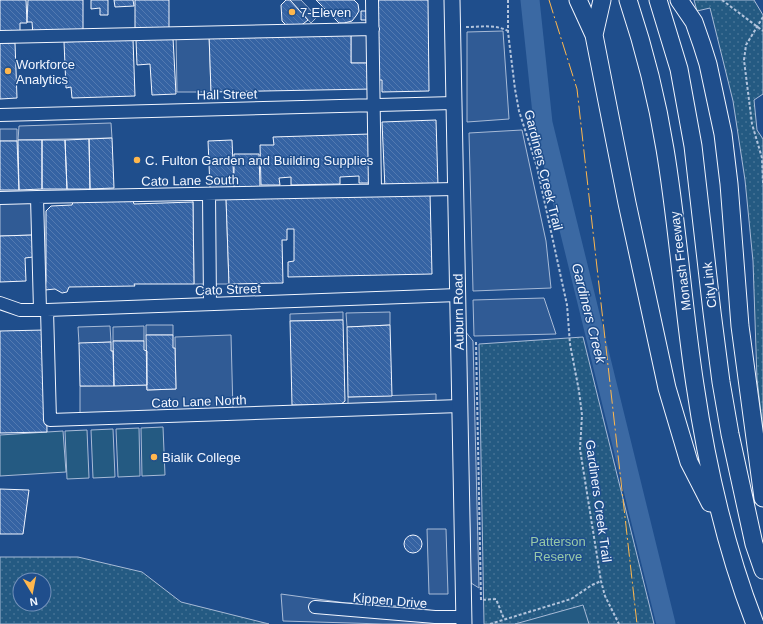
<svg xmlns="http://www.w3.org/2000/svg" width="763" height="624" font-family="Arial,sans-serif">
	<style>
		.park { fill: url(#park-dots); stroke: #a8bbd7; fill-rule: evenodd }
		.pitch { fill: #245a82; stroke: #a8bbd7 }
		.parking { fill: #305b95; stroke: #a8bbd7 }
		.lines { fill: none; stroke-linecap: round; stroke-linejoin: round }
		.river { stroke: #3b69a3; stroke-width: 19 }
		.building { fill: url(#building-back-hatch); stroke: #f2f6ff }
		.minor-casing { stroke: #f2f6ff; stroke-width: 14 }
		.major-casing { stroke: #f2f6ff; stroke-width: 17 }
		.highway-casing { stroke: #f2f6ff; stroke-width: 19 }
		.path { stroke: #b3c4dc; stroke-width: 2; stroke-dasharray: 3 2; stroke-linecap: butt }
		.minor { stroke: #1f4e8c; stroke-width: 12 }
		.major { stroke: #1f4e8c; stroke-width: 15 }
		.highway { stroke: #1f4e8c; stroke-width: 17 }
		.power { stroke: #ffb74d; stroke-width: 1; stroke-dasharray: 14 3 2 3; stroke-linecap: butt }
		.poi-dot { fill: #ffb74d; stroke: #1f4e8c; stroke-width: 1.5 }
		.labels { text-anchor: middle; stroke-width: 3; stroke-linejoin: round; paint-order: stroke }
		.poi-label { font-size: 13px; fill: #f2f6ff; stroke: #1f4e8c; text-anchor: start }
		.street-label { font-size: 13px; fill: #f2f6ff; stroke: #1f4e8c }
		.park-label { font-size: 13px; fill: #97c8a6; stroke: #1f4e8c }
		.water-label { font-size: 14px; font-style: italic; fill: #f2f6ff; stroke: #1f4e8c }
	</style>
	<defs>
		<pattern id="park-dots" width="8" height="8" patternUnits="userSpaceOnUse"><rect width="8" height="8" fill="#245a82"/><path d="M2 2h.1M6 6h.1" fill="none" stroke="#447295" stroke-width="1.8" stroke-linecap="round"/></pattern>
		<pattern id="building-back-hatch" width="6" height="6" patternUnits="userSpaceOnUse"><rect width="6" height="6" fill="#3563a3"/><path d="M-1 5l2 2M0 0l6 6M5-1l2 2" fill="none" stroke="#537ab1"/></pattern>
	</defs>
	<rect width="100%" height="100%" fill="#1f4e8c"/>
	<path class="park" d="M694 0H754L763 15V94L754 100 757 130 763 139V431L757 379 753 261 745 180 733 101 710 8 697 11Z
		M583 337 654 624H484L479 344Z
		M0 557H78L142 572 181 602 269 624H0ZM20 580H44V604H20Z"/>
	<path class="pitch" d="M163 427 165 475 142 476 141 428Z
		M139 428 140 476 118 477 116 429Z
		M113 429 115 477 93 478 91 430Z
		M87 430 89 478 67 479 65 431Z
		M63 431 66 472 0 476V435Z
		M583 605 589 624H515Z"/>
	<path class="parking" d="M290 0H301L317 17 311 23Z
		M370 31 371 63H351V32Z
		M503 31 509 119 467 122V32Z
		M209 34 211 92H177L176 35Z
		M111 123 112 138 18 140 19 126Z
		M0 129H17V141H0Z
		M522 130 546 241 551 288 473 291 469 133Z
		M226 198 229 284H194L193 199Z
		M32 202 33 235 0 236V203Z
		M544 298 556 334 474 336 473 300Z
		M343 312V320L290 321V314Z
		M390 312V325L347 327 346 313Z
		M146 325H173V335H146Z
		M110 326 111 342 79 344 78 327Z
		M144 326V341H113V327Z
		M465 331 473 341 479 588 471 583Z
		M231 335 233 412 80 416V386L146 385 147 390 176 389 175 337Z
		M436 394V404L348 407V397Z
		M427 529H446L448 594H429Z
		M281 594 346 603H372L443 612V624H383L283 621Z"/>
	<g class="lines">
		<path class="river" d="M530 0 543 123 666 624"/>
	</g>
	<path class="building" d="M0 0H26L27 23H20V35L0 36Z
		M28 0H83V34L33 35 32 22H27Z
		M91 0H108V15H100V8L91 9Z
		M114 0H133L134 6 115 7Z
		M135 0H169V28H135Z
		M286 0H290L308 20 299 27H288L282 21 281 5Z
		M316 0H354L358 4 359 11 356 16 352 21 344 23H339Z
		M376 0H428L429 91 382 92V80H377Z
		M361 11H370V20H361Z
		M351 32V63H371L372 89 211 92 209 34Z
		M173 38 176 94 152 95 150 64 137 65 136 40Z
		M133 39 135 96 72 98 71 87 66 88 64 42Z
		M0 43H15L17 98 0 99Z
		M436 120 438 186 385 189 382 122Z
		M370 134 372 183H359V176L340 177V184L291 185V177L279 178 280 185H261L260 145H274L273 137Z
		M112 138 114 188 90 189 89 139Z
		M89 139 90 189H67L65 140Z
		M18 140H42V189L19 190Z
		M42 140H65L67 189H42Z
		M232 140 234 187 210 188 208 141Z
		M0 141H17L19 190H0Z
		M234 154H259L260 187H234Z
		M430 193 432 274 288 277V262L294 261V229H287V240H282L283 283 229 284 226 198Z
		M133 201 134 204 193 202 194 284H134L135 286 69 287 67 292 62 293 55 289 45 290 46 280V211L51 206 72 205 73 202Z
		M33 235V257L25 258 26 281 0 282V236Z
		M343 320 345 401 340 405H292L290 321Z
		M390 325 392 396 348 397 347 327Z
		M45 330 47 432 0 433V331Z
		M146 335H173V348H175L176 389 147 390Z
		M113 341H144V350L147 351V385L114 386Z
		M111 342V351H113L114 386H80L79 343Z
		M0 489 29 490 23 534H0Z
		M404 544a9 9 0 1 1 18 0a9 9 0 1 1-18 0Z"/>
	<g class="lines">
		<defs>
			<path id="minor" d="M372 0 375 190
				M0 37 373 29
				M0 115 454 103
				M209 194 210 304
				M0 198 37 197
				M0 303 20 310H47L458 295
				M40 310 37 197 456 189
				M47 310 50 420 460 406
				M315 607 435 617H464"/>
			<path id="major" d="M452 0 464 624"/>
			<path id="highway" d="M578 0 594 35 627 203 667 388 689 462 710 503
				M628 0C644 48 657 99 665 149 678 227 683 307 695 385 707 467 725 547 755 624
				M658 0 679 69 693 146 712 312 721 382 730 434 754 544 763 570
				M679 0 694 22 702 45 708 64 723 134 729 184 740 326 763 498
				M594 35 602 0"/>
		</defs>
		<use href="#minor" class="minor-casing"/>
		<use href="#major" class="major-casing"/>
		<use href="#highway" class="highway-casing"/>
		<path class="path" d="M508 0V32L515 89 519 111 537 167 567 305 570 344 579 391 582 415 580 449 601 581 605 596 619 624
			M722 0 763 31
			M763 17 746 45 744 60 752 124 762 158 763 183
			M466 27C480 27 495 24 508 31
			M476 342 481 600 496 599 504 619
			M490 624 571 599 592 585 601 581"/>
		<use href="#minor" class="minor"/>
		<use href="#major" class="major"/>
		<use href="#highway" class="highway"/>
		<path class="power" d="M549 0 577 89 637 624"/>
	</g>
	<g class="poi-dot">
		<circle cx="292" cy="12" r="4"/>
		<circle cx="8" cy="71" r="4"/>
		<circle cx="137" cy="160" r="4"/>
		<circle cx="154" cy="457" r="4"/>
	</g>
	<g class="labels">
		<g class="poi-label">
			<text x="300" y="17">7-Eleven</text>
			<text x="16" y="69">Workforce<tspan x="16" dy="15">Analytics</tspan></text>
			<text x="145" y="165">C. Fulton Garden and Building Supplies</text>
			<text x="162" y="462">Bialik College</text>
		</g>
		<g class="street-label">
			<text transform="translate(227 94) rotate(-1)" y="5">Hall Street</text>
			<text transform="translate(544 170) rotate(76)" y="5">Gardiners Creek Trail</text>
			<text transform="translate(190 180) rotate(-1)" y="5">Cato Lane South</text>
			<text transform="translate(680 261) rotate(-97)" y="5">Monash Freeway</text>
			<text transform="translate(709 285) rotate(-96)" y="5">CityLink</text>
			<text transform="translate(228 289) rotate(-2)" y="5">Cato Street</text>
			<text transform="translate(458 312) rotate(-91)" y="5">Auburn Road</text>
			<text transform="translate(199 401) rotate(-2)" y="5">Cato Lane North</text>
			<text transform="translate(599 501) rotate(82)" y="5">Gardiners Creek Trail</text>
			<text transform="translate(390 600) rotate(5)" y="5">Kippen Drive</text>
		</g>
		<g class="park-label">
			<text x="558" y="546">Patterson<tspan x="558" dy="15">Reserve</tspan></text>
		</g>
		<g class="water-label">
			<text transform="translate(589 313) rotate(76)" y="5">Gardiners Creek</text>
		</g>
	</g>
	<g transform="translate(32 592) rotate(170)"><circle r="19" fill="#1f4e8c" stroke="#7391ba"/>
	<path d="M0-3L7 15L0 10L-7 15Z" fill="#ffb74d"/>
	<text y="-6" font-size="11" font-weight="bold" text-anchor="middle" fill="#f2f6ff">N</text>
	</g>
</svg>
